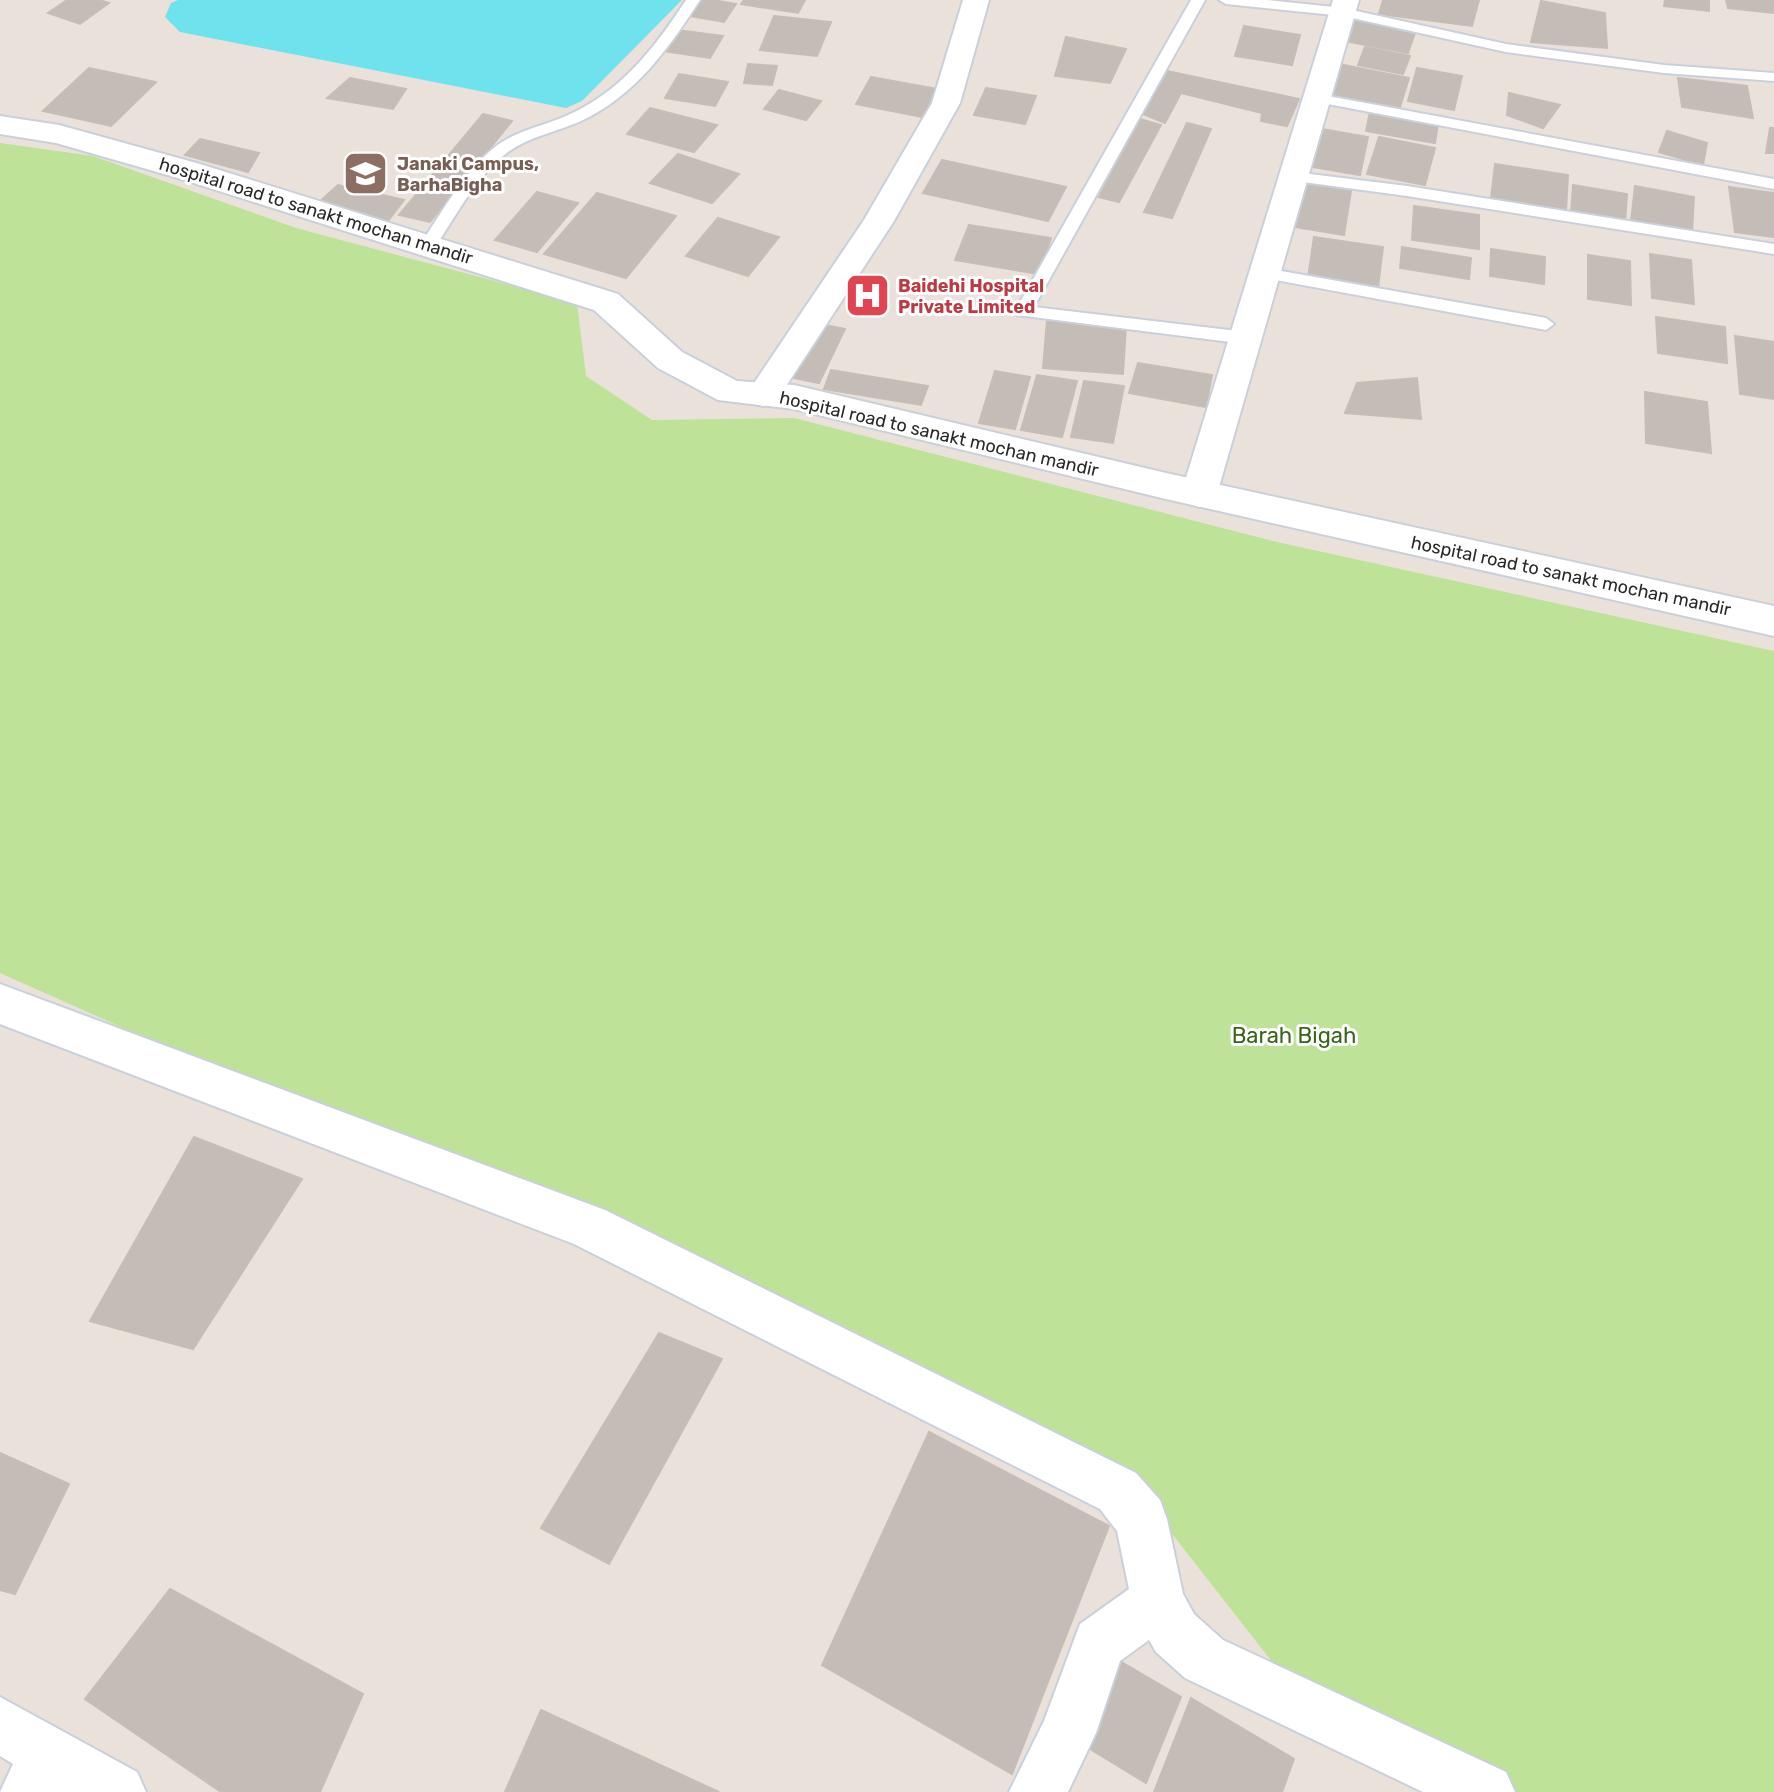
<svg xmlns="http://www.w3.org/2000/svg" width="1774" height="1792" font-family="Rubik,sans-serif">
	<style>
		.green { fill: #bee297 }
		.water { fill: #6ee2ed }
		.building { fill: #c4bdb7; stroke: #c6bdb5; stroke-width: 2 }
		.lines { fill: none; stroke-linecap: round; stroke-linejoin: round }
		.service-casing { stroke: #c9d0db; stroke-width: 4 }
		.minor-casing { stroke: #c9d0db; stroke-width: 4 }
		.tertiary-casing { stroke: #c9d0db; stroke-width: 4 }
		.service { fill: #fff; fill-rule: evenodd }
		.minor { fill: #fff; fill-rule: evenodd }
		.tertiary { fill: #fff; fill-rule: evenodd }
		.labels { text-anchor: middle; stroke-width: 6; stroke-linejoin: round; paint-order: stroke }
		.far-education-label { font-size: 18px; font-weight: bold; fill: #785e54; stroke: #fff; text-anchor: start }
		.far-street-label { font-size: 18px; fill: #292929; stroke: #fff }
		.far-health-label { font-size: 18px; font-weight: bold; fill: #be3a42; stroke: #fff; text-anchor: start }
		.park-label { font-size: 22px; fill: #37651a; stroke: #fff }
	</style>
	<rect width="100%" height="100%" fill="#ebe1db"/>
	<path class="green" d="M0 143 93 156 296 228 577 303 586 376 652 420 794 418 1277 542 1774 651V1792H1473L1305 1704 1137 1489 426 1163 0 973Z"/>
	<path class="water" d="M178 0H682L582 101 566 108 180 32 165 17 171 3Z"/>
	<path class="building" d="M67 0H99L109 3 80 24 48 13Z
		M701 0H713L736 4 724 22 690 16Z
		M744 0H805L798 13 741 4Z
		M1383 0H1479L1472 26 1379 14Z
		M1665 0H1709V11L1664 6Z
		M1726 0H1774V13L1728 8Z
		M1541 1 1605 13 1607 48 1531 42Z
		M774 16 831 22 817 56 760 50Z
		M1354 18 1416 30 1408 53 1345 41Z
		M1244 26 1300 35 1292 65 1235 56Z
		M677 30 723 36 710 58 663 51Z
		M1066 37 1126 49 1110 83 1055 76Z
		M1365 47 1410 56 1403 74 1358 65Z
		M748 64 777 66 772 85 744 83Z
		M1339 64 1409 78 1400 107 1329 94Z
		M89 68 156 82 111 126 43 111Z
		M1417 68 1462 76 1454 110 1408 101Z
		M1167 71 1299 99 1287 126 1261 121 1262 113 1181 93 1165 123 1143 114Z
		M679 74 728 82 715 106 665 98Z
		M871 77 937 89 923 117 856 104Z
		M350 78 406 89 393 109 327 98Z
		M1678 78 1747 86 1753 118 1682 107Z
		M986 88 1036 96 1025 124 974 115Z
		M779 90 821 101 806 120 764 109Z
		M1509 93 1560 105 1543 128 1507 115Z
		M650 108 717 125 694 152 627 134Z
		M1370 112 1438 123 1435 143 1366 131Z
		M483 114 512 121 430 222 399 215Z
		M1140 119 1161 125 1119 202 1099 197Z
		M1187 123 1211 129 1172 218 1144 212Z
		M1316 128 1368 137 1360 175 1307 166Z
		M1770 128H1774V153H1766Z
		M1667 131 1707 143 1703 165 1659 152Z
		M1379 137 1435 148 1425 185 1367 174Z
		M200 139 259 153 248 172 185 155Z
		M678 154 739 174 712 203 650 183Z
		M942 160 1066 187 1048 221 923 193Z
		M1495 164 1568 175 1566 211 1491 199Z
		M1298 183 1351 191 1344 235 1289 226Z
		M338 185 404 200 388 221 316 205Z
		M1573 185 1627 194 1625 223 1571 214Z
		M1635 186 1694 197 1692 233 1631 222Z
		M1729 187 1774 193V237L1735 232Z
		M537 192 578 203 537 252 495 240Z
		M597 193 676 216 626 278 544 254Z
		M1414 206 1479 215V249L1412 240Z
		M718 218 779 237 748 276 686 256Z
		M969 225 1051 238 1039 274 955 260Z
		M1314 237 1383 247 1378 288 1308 278Z
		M1402 247 1471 258 1469 279 1400 268Z
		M1491 249 1545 257 1544 284 1490 276Z
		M1650 254 1691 260 1694 304 1652 298Z
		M1588 255 1630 261 1631 305 1588 299Z
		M1656 317 1725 327 1727 363 1658 353Z
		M1047 320 1126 326 1123 374 1043 368Z
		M820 324 845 329 819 383 794 378Z
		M1735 336 1774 342V399L1740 394Z
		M1138 363 1212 375 1206 407 1129 393Z
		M831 370 928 386 921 405 824 389Z
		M995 371 1030 377 1015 429 979 423Z
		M1037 375 1077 381 1062 437 1021 430Z
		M1417 378 1421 419 1345 413 1357 383Z
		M1084 381 1124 386 1113 443 1071 437Z
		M1645 392 1707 402 1711 453 1646 443Z
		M194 1137 302 1179 193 1349 90 1321Z
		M659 1333 722 1359 609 1564 541 1528Z
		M929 1432 1109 1526 1012 1774 822 1665Z
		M0 1453 69 1484 15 1594 0 1590Z
		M170 1589 363 1694 320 1792H221L85 1699Z
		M1113 1657 1181 1697 1146 1783 1077 1741Z
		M1191 1698 1294 1759 1282 1792H1154Z
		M541 1710 719 1792H505Z"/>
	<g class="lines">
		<defs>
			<path id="service" d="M686 0H700C669 48 635 96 581 121 557 132 530 136 508 152 476 176 456 216 434 249H422L420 245C442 212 464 172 495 147 517 130 544 126 568 115 621 92 656 46 686 0Z
				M1191 0H1205L1034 307 1246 332 1255 338 1246 344 1017 315 1015 311Z
				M1219 0H1267L1343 8 1506 44 1664 65 1774 73V81L1664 73 1506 52 1343 16 1226 4Z
				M1317 94 1774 179V189L1312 101 1310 98Z
				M1294 172 1407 186 1774 244V254L1407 196 1288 180 1286 177Z
				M1265 268 1546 318 1554 324 1546 330 1259 277 1257 273 1259 269Z"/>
			<path id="minor" d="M963 0H989L960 103 894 221 775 403 763 406 751 403 746 395 864 220 932 103Z
				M1333 0H1359L1217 494 1211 503 1199 507 1187 503 1181 494Z
				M0 984 605 1210 1136 1473 1160 1500 1167 1519 1183 1594 1194 1614 1223 1640 1506 1772 1515 1792H1423L1185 1678 1156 1652 1149 1640 1120 1661 1096 1733 1068 1792H1009L1044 1721 1080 1624 1129 1589 1117 1531 1100 1509 574 1244 0 1024Z
				M0 1697 137 1772 146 1792H0L13 1764 0 1756Z"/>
			<path id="tertiary" d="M0 116 59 125 200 164 618 294 682 352 737 381 794 385 1166 473 1774 606V636L1166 499 794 409 718 400 658 368 594 310 178 178 56 143 0 134Z"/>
		</defs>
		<use href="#service" class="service-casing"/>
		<use href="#minor" class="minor-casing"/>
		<use href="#tertiary" class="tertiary-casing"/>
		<use href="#service" class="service"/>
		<use href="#minor" class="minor"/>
		<use href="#tertiary" class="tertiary"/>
	</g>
	<defs>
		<symbol id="school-square" viewBox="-11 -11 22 22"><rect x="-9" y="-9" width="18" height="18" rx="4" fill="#8d6e63" stroke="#fff"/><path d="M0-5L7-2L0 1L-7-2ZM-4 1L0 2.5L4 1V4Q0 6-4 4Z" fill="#fff"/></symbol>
		<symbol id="hospital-square" viewBox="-11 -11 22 22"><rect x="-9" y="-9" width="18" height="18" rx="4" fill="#e0444e" stroke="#fff"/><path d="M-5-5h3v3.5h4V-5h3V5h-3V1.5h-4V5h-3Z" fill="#fff"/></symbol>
	</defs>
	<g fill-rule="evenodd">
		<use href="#school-square" x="340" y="148" width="51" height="51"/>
		<use href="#hospital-square" x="842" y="270" width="51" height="51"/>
	</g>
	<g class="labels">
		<g class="far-education-label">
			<text x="397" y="170">Janaki Campus,<tspan x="397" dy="21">BarhaBigha</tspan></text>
		</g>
		<g class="far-street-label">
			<text transform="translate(316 211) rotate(17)" y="6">hospital road to sanakt mochan mandir</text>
			<text transform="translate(939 434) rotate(13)" y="6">hospital road to sanakt mochan mandir</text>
			<text transform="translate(1571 576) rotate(12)" y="6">hospital road to sanakt mochan mandir</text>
		</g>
		<g class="far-health-label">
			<text x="898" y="292">Baidehi Hospital<tspan x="898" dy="21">Private Limited</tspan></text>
		</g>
		<g class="park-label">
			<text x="1294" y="1043">Barah Bigah</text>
		</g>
	</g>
</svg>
